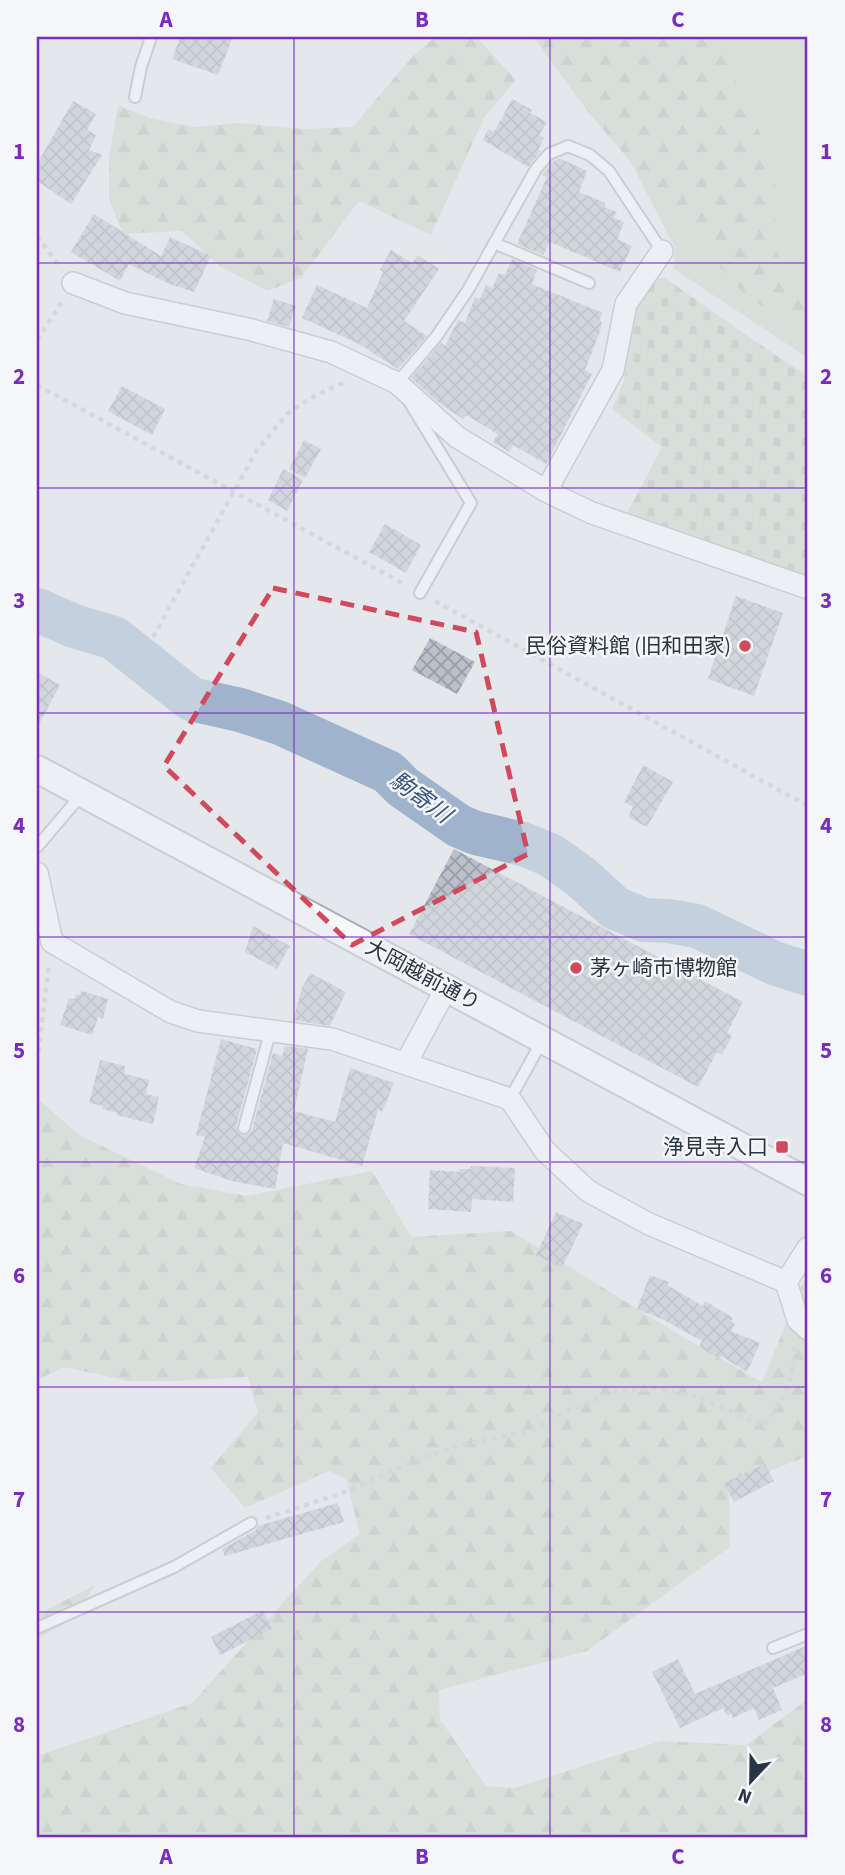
<svg xmlns="http://www.w3.org/2000/svg" width="845" height="1875" font-family="'Source Sans 3','Noto Sans JP',sans-serif">
	<style>
		.green { fill: #c9d6c5 }
		.forest { fill: url(#forest-firs) }
		.cemetery { fill: url(#cemetery-stones) }
		.lines { fill: none; stroke-linecap: round; stroke-linejoin: round }
		.river { stroke: #9fb4cc; stroke-width: 44 }
		.building { fill: url(#building-cross-hatch) }
		.service-casing { stroke: #a9aeb7; stroke-width: 14 }
		.minor-casing { stroke: #a9aeb7; stroke-width: 24 }
		.tertiary-casing { stroke: #a9aeb7; stroke-width: 30 }
		.path { stroke: #c2c5cb; stroke-width: 4.5; stroke-dasharray: 5 5; stroke-linecap: butt }
		.service { stroke: #f7f8fa; stroke-width: 10 }
		.minor { stroke: #f7f8fa; stroke-width: 21 }
		.tertiary { stroke: #f7f8fa; stroke-width: 26 }
		.marked { fill: none; stroke: #d1495b; stroke-width: 5; stroke-dasharray: 14 9; stroke-linejoin: round }
		.grid { fill: none; stroke: #7b2cbf; stroke-width: 2; stroke-opacity: 0.55 }
		.poi-dot { fill: #d1495b; stroke: #f4f6f9; stroke-width: 2.5 }
		.labels { text-anchor: middle; stroke-width: 5; stroke-linejoin: round; paint-order: stroke }
		.poi-label { font-size: 21px; fill: #2b3445; stroke: #f4f6f9; text-anchor: end }
		.street-label { font-size: 21px; fill: #2b3445; stroke: #f4f6f9 }
		.water-label { font-size: 23px; font-style: italic; fill: #34527a; stroke: #f4f6f9 }
		.neatline { fill: none; stroke: #7b2cbf; stroke-width: 2.5 }
		.grid-label { font-size: 23px; text-anchor: middle; font-weight: bold; fill: #7b2cbf }
	</style>
	<defs>
		<pattern id="forest-firs" width="22" height="20" patternUnits="userSpaceOnUse" patternTransform="scale(1.75)"><rect width="22" height="20" fill="#c9d6c5"/><path d="M5 1l3.5 6h-7zM16 11l3.5 6h-7z" fill="#adb8ab"/></pattern>
		<pattern id="cemetery-stones" width="16" height="16" patternUnits="userSpaceOnUse" patternTransform="scale(1.75)"><rect width="16" height="16" fill="#c9d6c5"/><path d="M2 7V4a2 2 0 0 1 4 0v3zM10 15v-3a2 2 0 0 1 4 0v3z" fill="#adb8ab"/></pattern>
		<pattern id="building-cross-hatch" width="8" height="8" patternUnits="userSpaceOnUse" patternTransform="scale(1.75)"><rect width="8" height="8" fill="#bbc0ca"/><path d="M0 0l8 8M0 8l8-8" fill="none" stroke="#989da6"/></pattern>
	</defs>
	<rect width="100%" height="100%" fill="#e4e7ec"/>
	<path class="green" d="M577 37H808V358L674 269 675 248 598 98Z"/>
	<path class="forest" d="M435 37H471L479 40 516 80 485 116 431 235 359 201 301 278 267 291 220 266 182 231 123 234 109 199V158L118 105 150 118 194 127 239 123 302 129 353 127 410 59Z
		M533 37H716L775 166V250L808 296V333L745 296 589 113Z
		M37 1098 79 1135 181 1184 247 1196 372 1171 411 1237 511 1231 688 1340 762 1382 803 1282 808 1279V1456L729 1487 730 1547 587 1651 439 1690 440 1719 486 1786 514 1788 661 1741 746 1745 808 1699V1838H37V1756L192 1703 321 1561 360 1534 346 1479 329 1471 245 1508 211 1468 258 1412 248 1377 175 1381H128L64 1367 37 1380Z
		M95 1585 71 1620 37 1639V1615Z"/>
	<path class="cemetery" d="M665 278 781 359 808 375V576L626 515 662 447 612 409 623 383 637 307 654 279Z"/>
	<g class="lines">
		<path class="river" d="M37 610 74 626 114 638 191 699 240 710 280 723 388 772 403 787 459 826 476 833 523 844 550 855 581 877 615 908 644 920 668 921 697 926 774 963 808 974"/>
	</g>
	<path class="building" d="M180 37H233L218 75 172 59Z
		M512 99 532 110 530 113 547 122 539 135 544 138 538 150 541 151 528 167 483 140 488 129 494 132Z
		M73 101 96 114 87 130 96 135 89 150 102 155 71 204 37 181V164Z
		M559 158 587 171 579 192 606 203 604 207 617 212 614 218 624 222 617 239 632 246 620 272 550 242 543 255 517 244 547 177 542 175 554 161Z
		M94 214 161 256 170 237 211 256 194 292 167 283 129 264 120 281 71 252Z
		M391 250 412 263 418 255 439 269 404 321 427 336 398 369 357 343 302 318 317 285 367 308 383 272 380 270Z
		M512 259 537 270 532 284 603 313 599 321 602 322 599 334 585 370 592 374 546 464 513 445 509 452 493 442 498 434 466 415 463 419 439 403 411 378 441 343 445 346 458 320 465 323 475 297 480 299 486 285 492 288 499 273 505 275Z
		M274 299 296 306 289 327 267 321Z
		M122 386 165 409 152 435 108 411Z
		M304 440 321 449 305 478 289 469Z
		M283 469 303 480 287 511 268 500Z
		M385 524 421 545 406 573 369 552Z
		M736 596 783 613 754 696 708 679Z
		M430 638 475 662 457 694 412 670Z
		M37 672 60 685 37 728Z
		M643 765 673 782 647 827 628 817 633 807 624 802Z
		M454 849 743 1002 727 1033 732 1036 722 1055 717 1052 698 1087 409 934Z
		M253 926 290 946 277 969 245 952Z
		M310 973 346 992 330 1026 293 1020 302 988Z
		M82 991 108 999 103 1019 98 1017 92 1035 60 1025 69 998 75 999 76 994 80 995Z
		M221 1039 257 1049 236 1126 238 1133 243 1136 249 1134 252 1130 273 1053 282 1056 285 1046 308 1049 294 1111 335 1122 350 1068 394 1083 382 1112 378 1110 362 1166 283 1143 275 1189 232 1181 194 1168 205 1137 196 1135Z
		M100 1060 125 1066V1074L149 1080 146 1094 159 1097 153 1124 117 1115 118 1113 102 1109 103 1106 89 1103Z
		M471 1166 515 1168 513 1202 472 1199 471 1212 428 1209 430 1170 459 1172 460 1169H470Z
		M556 1212 583 1224 562 1268 536 1255Z
		M650 1275 669 1282 667 1285 703 1306 705 1301 733 1318 731 1321 735 1324 731 1331 760 1343 747 1372 721 1356 720 1359 699 1347 702 1341 662 1319 637 1309Z
		M765 1464 774 1481 734 1502 724 1483Z
		M338 1503 344 1522 225 1556 222 1549 256 1530 258 1526Z
		M263 1610 272 1629 220 1655 211 1637Z
		M808 1645V1673L773 1688 782 1710 759 1720 754 1708 733 1718 731 1714 727 1716 723 1708 680 1728 652 1672 678 1659 695 1694Z"/>
	<g class="lines">
		<defs>
			<path id="service" d="M135 97 141 67 151 37
				M494 243 589 283
				M400 387 397 383 436 337 468 290 536 169 549 154 568 146 590 155 609 171 662 251
				M410 403 471 503 420 593
				M37 847 82 794
				M510 1099 543 1039
				M244 1128 271 1029
				M37 1628 174 1567 251 1523
				M773 1648 808 1634"/>
			<path id="minor" d="M73 283 125 303 248 329 331 352 397 383 457 437 546 491 592 513 808 588
				M546 491 613 370 626 304 662 251
				M37 873 52 942 171 1012 198 1021 332 1039 510 1099 545 1151 588 1191 649 1224 786 1282 798 1320 808 1329
				M406 1063 447 987
				M786 1282 808 1248"/>
			<path id="tertiary" d="M37 769 808 1182"/>
		</defs>
		<use href="#service" class="service-casing"/>
		<use href="#minor" class="minor-casing"/>
		<use href="#tertiary" class="tertiary-casing"/>
		<path class="path" d="M37 236 60 267
			M37 340 63 300
			M37 385 406 585
			M435 601 808 806
			M153 637 257 450 288 413 316 395 343 383
			M37 1062 49 965
			M266 1518 345 1492 404 1465 459 1445 531 1431 555 1416 614 1392 653 1388 700 1398 763 1426C788 1393 791 1386 795 1345"/>
		<use href="#service" class="service"/>
		<use href="#minor" class="minor"/>
		<use href="#tertiary" class="tertiary"/>
	</g>
	<path d="M0 0H845V1875H0ZM273 588 476 632 528 854 352 945 164 766Z" fill="#e4e7ec" fill-opacity=".55" fill-rule="evenodd"/>
	<path class="marked" d="M273 588 476 632 528 854 352 945 164 766Z"/>
	<path class="grid" d="M294 37V1838M550 37V1838M37 263H808M37 488H808M37 713H808M37 937H808M37 1162H808M37 1387H808M37 1612H808"/>
	<g class="poi-dot">
		<circle cx="745" cy="646" r="7"/>
		<circle cx="576" cy="968" r="7"/>
		<rect x="775" y="1140" width="14" height="14" rx="3.5"/>
	</g>
	<g class="labels">
		<g class="poi-label">
			<text x="731" y="653">民俗資料館 (旧和田家)</text>
			<text x="590" y="975" text-anchor="start">茅ヶ崎市博物館</text>
			<text x="768" y="1154">浄見寺入口</text>
		</g>
		<g class="street-label">
			<text transform="translate(423 975) rotate(28)" y="7">大岡越前通り</text>
		</g>
		<g class="water-label">
			<text transform="translate(421 797) rotate(36)" y="8">駒寄川</text>
		</g>
	</g>
	<rect width="845" height="1875" fill="none" stroke="#f4f6f9" stroke-width="77"/>
	<g transform="translate(751 1781) rotate(202)" stroke="#f4f6f9" stroke-width="5" paint-order="stroke">
	<path d="M0-5L12 26L0 18L-12 26Z" fill="#2b3445"/>
	<text y="-10" font-size="19" font-weight="bold" text-anchor="middle" fill="#2b3445">N</text>
	</g>
	<rect x="38" y="38" width="768" height="1798" class="neatline"/>
	<g class="grid-label">
		<text x="166" y="27">A</text>
		<text x="422" y="27">B</text>
		<text x="678" y="27">C</text>
		<text x="19" y="159">1</text>
		<text x="826" y="159">1</text>
		<text x="19" y="384">2</text>
		<text x="826" y="384">2</text>
		<text x="19" y="608">3</text>
		<text x="826" y="608">3</text>
		<text x="19" y="833">4</text>
		<text x="826" y="833">4</text>
		<text x="19" y="1058">5</text>
		<text x="826" y="1058">5</text>
		<text x="19" y="1283">6</text>
		<text x="826" y="1283">6</text>
		<text x="19" y="1507">7</text>
		<text x="826" y="1507">7</text>
		<text x="19" y="1732">8</text>
		<text x="826" y="1732">8</text>
		<text x="166" y="1864">A</text>
		<text x="422" y="1864">B</text>
		<text x="678" y="1864">C</text>
	</g>
</svg>
